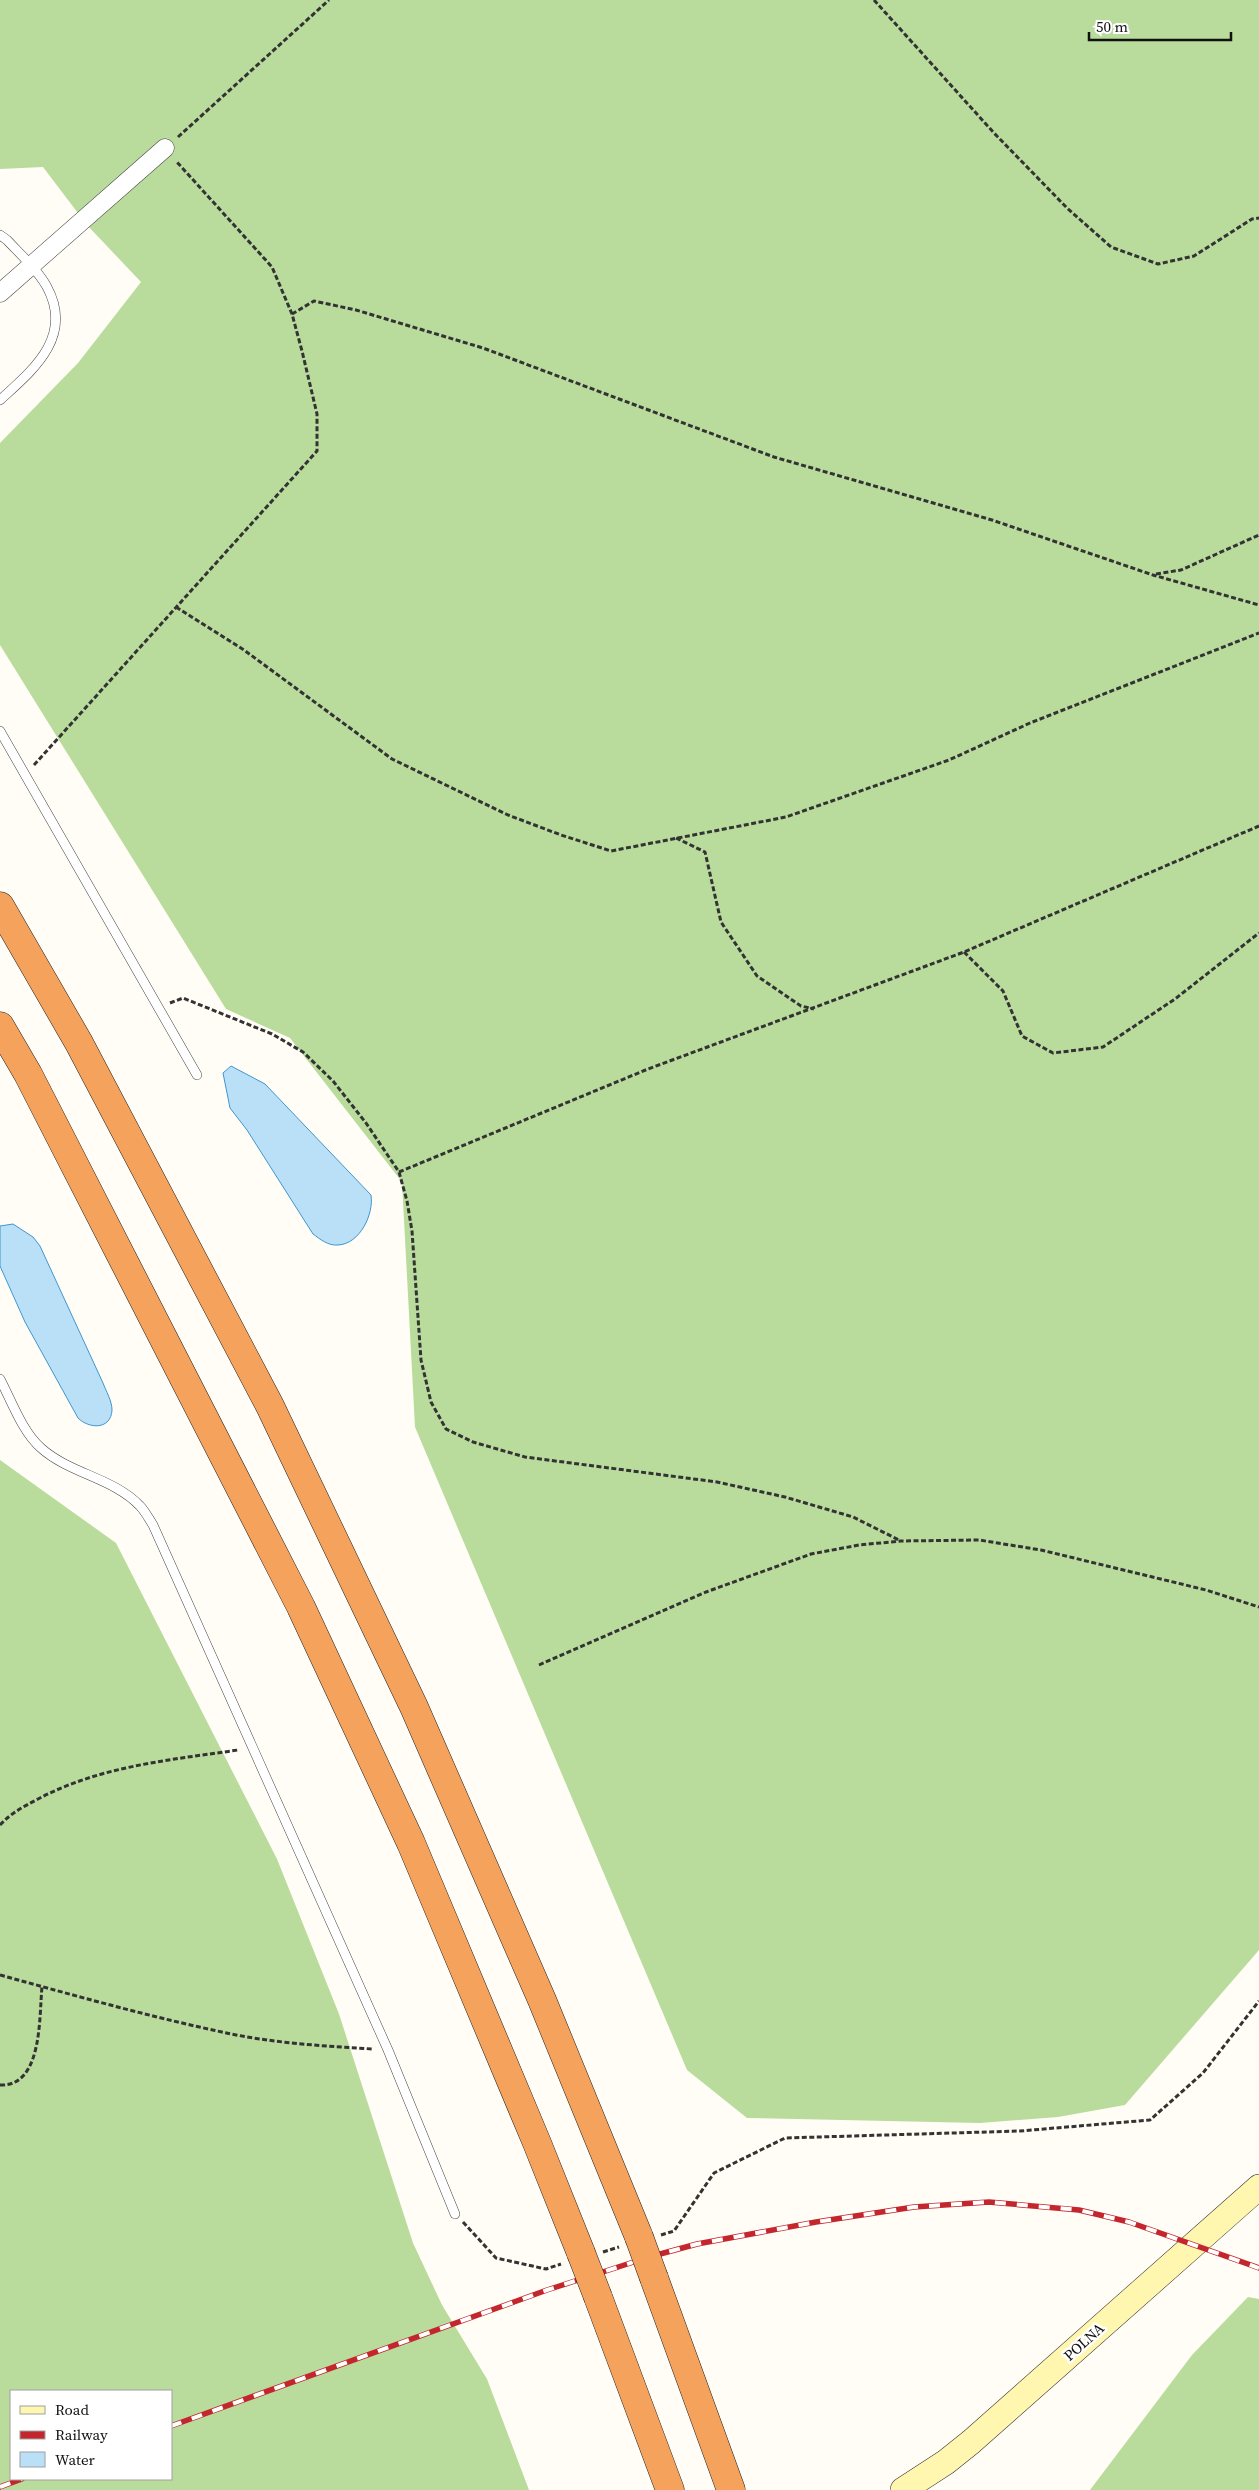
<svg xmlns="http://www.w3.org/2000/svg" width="1259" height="2490" font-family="'Source Serif 4',serif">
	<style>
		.forest { fill: #b9dc9c; fill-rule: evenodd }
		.water { fill: #b9e0f7; stroke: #3f96cf }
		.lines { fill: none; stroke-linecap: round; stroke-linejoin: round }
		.lane-casing { stroke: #444; stroke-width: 10 }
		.street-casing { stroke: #444; stroke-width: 19 }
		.secondary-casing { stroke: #333; stroke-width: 26 }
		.highway-casing { stroke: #222; stroke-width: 29 }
		.path { stroke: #333; stroke-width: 3; stroke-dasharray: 5 2.5; stroke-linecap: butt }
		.lane { stroke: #fff; stroke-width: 9 }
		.street { stroke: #fff; stroke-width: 18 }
		.secondary { stroke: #fff6b0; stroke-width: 25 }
		.highway { stroke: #f5a25d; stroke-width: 28 }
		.rail-casing { stroke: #c4262e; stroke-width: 5.5 }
		.rail { stroke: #fff; stroke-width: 4; stroke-dasharray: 11; stroke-linecap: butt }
		.highway-bridge-casing { stroke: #222; stroke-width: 29; stroke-linecap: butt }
		.highway-bridge { stroke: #f5a25d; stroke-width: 28 }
		.labels { text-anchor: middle; stroke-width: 5; stroke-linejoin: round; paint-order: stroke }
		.street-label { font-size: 15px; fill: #111; stroke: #fff }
	</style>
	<rect width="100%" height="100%" fill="#fffdf5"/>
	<path class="forest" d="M0 0H1259V1950L1125 2105 1058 2117 980 2123 747 2118 687 2070 415 1427 402 1182 290 1038 226 1009 0 645V443L78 363 141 282 87 225 43 167 0 169Z
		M0 1460 116 1543 277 1859 339 2014 413 2243 442 2305 487 2379 529 2490H0ZM11 2391H171V2479H11Z
		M1248 2297 1259 2299V2490H1090L1192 2355Z"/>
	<path class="water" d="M231 1066 265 1084 371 1195C374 1214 360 1244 338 1245 328 1246 320 1239 313 1234L247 1130 230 1108 223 1073Z
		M13 1224 33 1237 40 1246 103 1383C106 1391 112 1401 112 1410 111 1430 89 1429 78 1418L25 1322 0 1266V1226Z"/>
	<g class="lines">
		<defs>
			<path id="lane" d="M0 235 7 240C20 254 38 270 47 287 74 337 33 370 0 400
				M0 731 197 1075
				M0 1379C12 1402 22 1431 41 1448 70 1474 114 1478 140 1506 145 1511 149 1519 153 1525L388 2050 455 2214"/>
			<path id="street" d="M0 293 165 148"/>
			<path id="secondary" d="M903 2490 946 2462 971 2442 1259 2187"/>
			<path id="highway" d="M0 906 79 1043 270 1406 414 1707 542 2000 639 2237
				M0 1026 28 1074 301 1607 411 1843 537 2143 581 2253
				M654 2278 731 2490
				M598 2297 670 2490"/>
		</defs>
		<use href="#lane" class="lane-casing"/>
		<use href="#street" class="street-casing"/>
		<use href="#secondary" class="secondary-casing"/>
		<use href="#highway" class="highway-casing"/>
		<path class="path" d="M874 0 994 133 1067 208 1111 247 1158 264 1194 256 1252 219 1259 218
			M178 137 329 0
			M292 314 314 301 356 310 483 348 774 457 992 520 1153 575 1259 605
			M1156 574 1181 570 1259 535
			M176 607 244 650 392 759 508 815 561 835 611 851 786 817 949 760 1030 723 1259 633
			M34 765 317 451V414L302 351 292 314 272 267 176 161
			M676 838 705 852 721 922 757 976 801 1006 814 1009
			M964 952 1003 991 1022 1036 1053 1053 1103 1047 1175 999 1259 933
			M170 1003 183 998 272 1034 303 1052 333 1081 366 1123 399 1172 407 1201 412 1231 421 1360 431 1402 446 1429 473 1442 525 1457 717 1482 785 1497 853 1517 901 1541
			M399 1172 648 1069 964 952 1259 826
			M539 1665 706 1592 811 1554 859 1545 901 1541 979 1540 1041 1550 1206 1590 1259 1607
			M0 1825C11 1813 23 1807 38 1799 100 1766 170 1760 238 1750
			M0 1975C73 1995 147 2016 222 2032 271 2043 323 2046 373 2049
			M0 2085C43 2087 39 2016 42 1987
			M463 2222 496 2258 546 2269 561 2264
			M661 2235 674 2231 714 2173 785 2138 1020 2131 1150 2120 1203 2073 1259 2001
			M603 2252 619 2247"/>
		<use href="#lane" class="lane"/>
		<use href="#street" class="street"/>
		<use href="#secondary" class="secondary"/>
		<use href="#highway" class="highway"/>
		<defs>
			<path id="rail" d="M171 2426 547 2290 649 2257 697 2244 816 2222 914 2207 989 2202 1079 2210 1129 2222 1259 2268
				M0 2487 22 2479"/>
		</defs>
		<use href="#rail" class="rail-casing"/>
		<use href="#rail" class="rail"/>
		<defs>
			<path id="highway-bridge" d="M639 2237 654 2278
				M581 2253 598 2297"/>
		</defs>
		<use href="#highway-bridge" class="highway-bridge-casing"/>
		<use href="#highway-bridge" class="highway-bridge"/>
	</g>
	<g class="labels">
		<g class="street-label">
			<text transform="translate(1084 2342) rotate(-42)" y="5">POLNA</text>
		</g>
	</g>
	<rect x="10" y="2390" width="162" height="90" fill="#ffffff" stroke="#a0a0a0"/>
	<rect x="20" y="2406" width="25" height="8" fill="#fff6b0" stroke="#a0a0a0"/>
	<text x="55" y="2415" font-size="15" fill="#111111">Road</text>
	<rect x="20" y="2431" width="25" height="8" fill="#c4262e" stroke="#a0a0a0"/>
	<text x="55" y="2440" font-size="15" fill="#111111">Railway</text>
	<rect x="20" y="2452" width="25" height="15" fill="#b9e0f7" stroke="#a0a0a0"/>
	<text x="55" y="2465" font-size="15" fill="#111111">Water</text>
	<path d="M1089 32v8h142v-8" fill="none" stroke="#111111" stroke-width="2.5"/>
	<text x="1096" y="32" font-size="15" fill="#111111" stroke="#ffffff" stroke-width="4" paint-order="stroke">50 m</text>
</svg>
